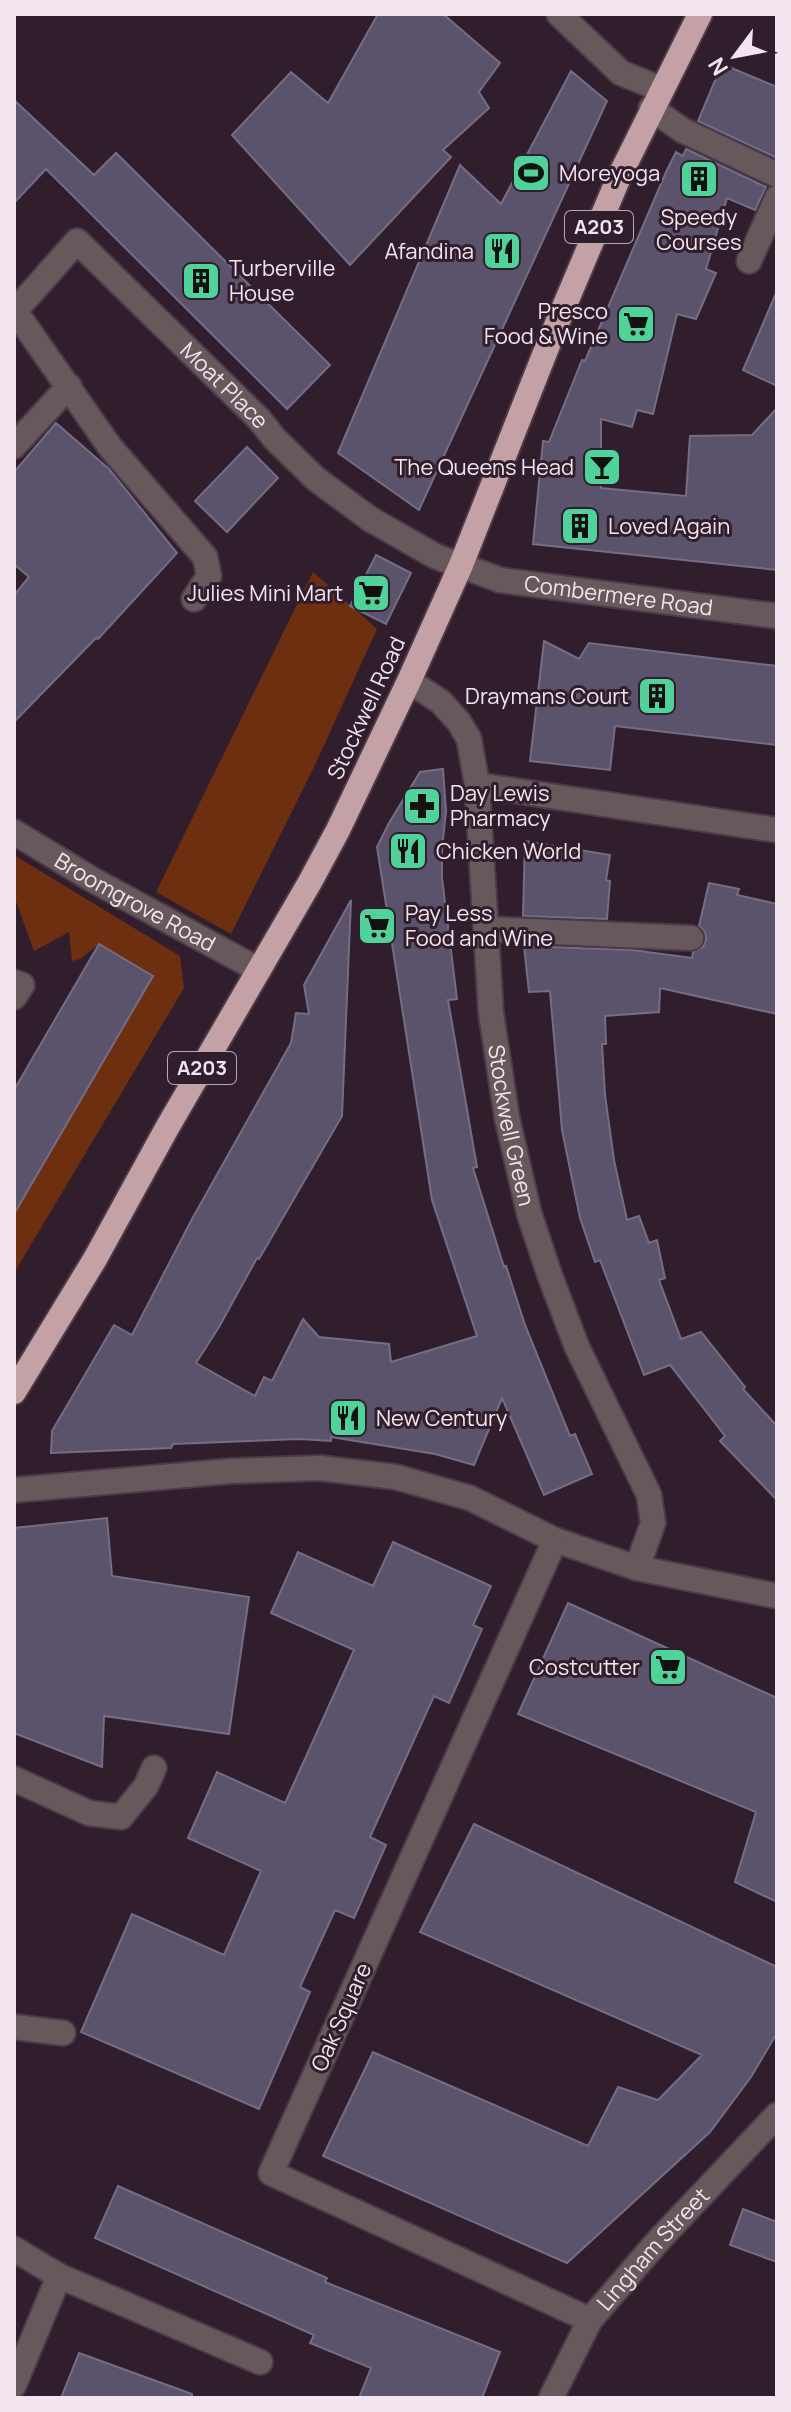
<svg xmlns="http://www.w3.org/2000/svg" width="791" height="2412" font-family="Manrope,sans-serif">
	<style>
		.green { fill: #6e2f10 }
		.building { fill: #5b526b; stroke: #756d86; stroke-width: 2 }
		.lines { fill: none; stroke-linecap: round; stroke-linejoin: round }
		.minor-casing { stroke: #4c3a48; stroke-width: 28 }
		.highway-casing { stroke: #4c3a48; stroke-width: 28 }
		.minor { stroke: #67595b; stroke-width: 24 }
		.highway { stroke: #c3a1a5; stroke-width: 24 }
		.labels { text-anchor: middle; stroke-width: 6; stroke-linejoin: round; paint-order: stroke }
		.shield { fill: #311e2d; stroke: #b9a9b5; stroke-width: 2 }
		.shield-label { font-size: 20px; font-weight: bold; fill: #f3e5ef }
		.poi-label { font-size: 22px; fill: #f3e5ef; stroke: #311e2d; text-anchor: start }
		.street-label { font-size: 22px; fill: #f3e5ef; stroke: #311e2d }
	</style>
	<rect width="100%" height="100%" fill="#311e2d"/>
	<path class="green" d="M313 572 377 629 315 765 231 934 156 892Z
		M14 855 180 956 184 988 14 1273V1201L32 1184 153 976 99 944 80 959 72 961 69 932 34 951 14 896Z"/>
	<path class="building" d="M378 14H443L500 63 479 92 489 108 443 150 451 157 350 265 232 135 291 72 328 103Z
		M722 64 777 87V158L698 121Z
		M571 71 607 101 419 510 338 453 460 165 501 204Z
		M14 100 94 175 116 153 330 365 287 409 46 169 14 203Z
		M686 149 766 187 755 210 727 198 706 269 716 273 696 319 677 314 653 414 637 410 632 427 601 419V488L686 496 690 436 752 435 777 408V570L533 544 543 441 549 442 582 360 585 361 666 172 676 152 683 156Z
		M777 291V386L743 370Z
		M56 423 109 469 177 553 98 639 96 638 14 722V595L29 577 14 564V472Z
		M247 447 278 478 227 532 195 501Z
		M376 555 411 573 386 624 350 606Z
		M544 641 579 659 589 643 777 666V745L615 726 610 770 530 761Z
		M443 769 446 811 442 849V878L457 999 448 1000 477 1167 473 1168 504 1267 506 1266 525 1325 570 1436 575 1434 592 1474 544 1495 502 1398 474 1465 435 1454 331 1437V1441L299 1439 173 1444 171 1448 51 1453 52 1431 114 1325 132 1335 192 1219 291 1043 296 1013 309 1014 304 985 351 900 342 1116 259 1259 257 1258 219 1327 196 1363 255 1396 264 1377 272 1381 303 1319 319 1337 389 1344 391 1362 477 1336 432 1200 377 847 389 823 420 772Z
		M525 841 610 855 606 880 610 881 607 919 523 916Z
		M709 883 739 889 737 895 777 904V1014L660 988 659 1012 605 1016 606 1044H602L605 1095 614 1160 627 1220 639 1216 649 1243 657 1240 665 1278 659 1280 681 1339 701 1332 745 1387 743 1389 777 1426V1500L720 1441 725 1436 670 1365 644 1375 600 1260 595 1262 580 1218 562 1130 550 991 529 992 524 946 632 950 692 958 693 952 703 947 706 939 705 932 699 926Z
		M99 944 153 976 14 1214V1090Z
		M107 1518 112 1576 249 1597 229 1734 104 1716 102 1767 14 1733V1528Z
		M393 1542 491 1586 473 1625 482 1629 449 1703 434 1696 370 1837 386 1845 354 1918 335 1910 300 1987 310 1992 259 2109 81 2032 132 1914 224 1955 261 1871 188 1838 217 1772 285 1803 354 1650 271 1613 298 1552 373 1586Z
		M568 1603 777 1698V1902L735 1882 756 1812 518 1714Z
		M474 1824 777 1967V2033L751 2077 710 2132 567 2263 323 2156 373 2052 588 2146 618 2087 658 2100 702 2055 420 1932Z
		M118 2186 327 2278 325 2282 500 2352 482 2398H359L371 2368 310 2343 314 2335 95 2238Z
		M743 2209 777 2222V2262L730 2245Z
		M79 2353 192 2394V2398H61Z"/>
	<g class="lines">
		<defs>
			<g id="minor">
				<path d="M559 14 621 73 661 89"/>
				<path d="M651 108 682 130 777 175"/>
				<path d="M749 261 777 198"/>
				<path d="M14 446 69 386"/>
				<path id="s1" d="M194 599 209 576 205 557 110 447 15 311 77 241 259 419 275 439 316 479 370 519 435 556 500 580 777 616"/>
				<path id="s2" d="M409 681 441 702 459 722 469 739 477 785 491 1013 507 1118 529 1213 550 1276 577 1347 649 1495 653 1523 637 1568"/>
				<path d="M477 785 777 830"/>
				<path id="s3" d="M14 832 93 880 259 970"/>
				<path d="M486 929 691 938"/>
				<path d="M14 982 22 985 14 997"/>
				<path d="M14 1490 231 1471 320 1468 396 1477 470 1498 555 1540 637 1568 777 1596"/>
				<path d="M555 1540 271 2173 590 2320"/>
				<path d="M14 1779 89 1813 121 1817 146 1786 154 1768"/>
				<path d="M14 2027 63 2033"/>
				<path d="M14 2249 59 2276 260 2362"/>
				<path d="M14 2385 59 2276"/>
				<path id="s4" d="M551 2398 590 2320 658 2241 777 2115"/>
			</g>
			<path id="highway" d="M14 1392 95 1259 167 1128 310 882 338 830 409 681 461 565 550 340 619 177 700 14"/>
		</defs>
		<use href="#minor" class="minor-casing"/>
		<use href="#highway" class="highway-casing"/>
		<use href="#minor" class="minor"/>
		<use href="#highway" class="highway"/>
	</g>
	<defs>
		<symbol id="stadium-square" viewBox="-11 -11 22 22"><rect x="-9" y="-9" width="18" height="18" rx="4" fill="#4ed39a" stroke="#311e2d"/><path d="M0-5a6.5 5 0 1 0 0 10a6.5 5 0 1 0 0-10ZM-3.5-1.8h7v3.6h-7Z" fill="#111"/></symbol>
		<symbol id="building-square" viewBox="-11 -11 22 22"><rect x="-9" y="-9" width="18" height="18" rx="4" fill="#4ed39a" stroke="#311e2d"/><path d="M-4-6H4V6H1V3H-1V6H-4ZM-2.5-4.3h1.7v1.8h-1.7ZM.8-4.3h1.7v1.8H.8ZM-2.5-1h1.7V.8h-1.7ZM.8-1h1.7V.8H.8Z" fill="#111"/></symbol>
		<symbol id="restaurant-square" viewBox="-11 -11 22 22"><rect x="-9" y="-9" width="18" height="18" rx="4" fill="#4ed39a" stroke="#311e2d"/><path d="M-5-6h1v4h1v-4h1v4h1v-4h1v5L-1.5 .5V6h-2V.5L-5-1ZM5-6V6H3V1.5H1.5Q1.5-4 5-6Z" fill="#111"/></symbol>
		<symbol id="supermarket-square" viewBox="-11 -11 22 22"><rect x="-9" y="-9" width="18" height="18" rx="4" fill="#4ed39a" stroke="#311e2d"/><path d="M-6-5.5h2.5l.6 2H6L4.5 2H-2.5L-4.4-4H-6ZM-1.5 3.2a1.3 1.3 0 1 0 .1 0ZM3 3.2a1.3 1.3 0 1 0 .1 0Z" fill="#111"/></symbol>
		<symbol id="bar-square" viewBox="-11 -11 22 22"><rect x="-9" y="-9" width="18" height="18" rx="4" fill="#4ed39a" stroke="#311e2d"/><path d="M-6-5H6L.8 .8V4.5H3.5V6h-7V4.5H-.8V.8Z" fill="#111"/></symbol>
		<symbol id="pharmacy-square" viewBox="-11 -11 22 22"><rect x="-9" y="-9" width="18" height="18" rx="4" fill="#4ed39a" stroke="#311e2d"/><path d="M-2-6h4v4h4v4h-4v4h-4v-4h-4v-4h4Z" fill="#111"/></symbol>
	</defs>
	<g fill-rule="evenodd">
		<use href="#stadium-square" x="509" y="151" width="44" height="44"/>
		<use href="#building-square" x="677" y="157" width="44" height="44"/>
		<use href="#restaurant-square" x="480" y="229" width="44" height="44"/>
		<use href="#building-square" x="179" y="259" width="44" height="44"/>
		<use href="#supermarket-square" x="614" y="302" width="44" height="44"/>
		<use href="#bar-square" x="580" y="445" width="44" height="44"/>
		<use href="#building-square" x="558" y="504" width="44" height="44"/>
		<use href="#supermarket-square" x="349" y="571" width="44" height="44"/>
		<use href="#building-square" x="635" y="674" width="44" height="44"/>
		<use href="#pharmacy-square" x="400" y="784" width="44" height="44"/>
		<use href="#restaurant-square" x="386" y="829" width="44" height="44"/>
		<use href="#supermarket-square" x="355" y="904" width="44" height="44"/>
		<use href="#restaurant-square" x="326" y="1396" width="44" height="44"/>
		<use href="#supermarket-square" x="646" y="1645" width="44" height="44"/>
	</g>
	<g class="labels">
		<g class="shield">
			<rect x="565" y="211" width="68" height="32" rx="6"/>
			<rect x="168" y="1052" width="68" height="32" rx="6"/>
		</g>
		<g class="shield-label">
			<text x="599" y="234">A203</text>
			<text x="202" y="1075">A203</text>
		</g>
		<g class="poi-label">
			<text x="559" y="181">Moreyoga</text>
			<text x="699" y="225" text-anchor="middle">Speedy<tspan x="699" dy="25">Courses</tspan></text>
			<text x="474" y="259" text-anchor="end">Afandina</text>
			<text x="229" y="276">Turberville<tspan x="229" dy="25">House</tspan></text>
			<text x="608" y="319" text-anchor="end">Presco<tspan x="608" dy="25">Food &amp; Wine</tspan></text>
			<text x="574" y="475" text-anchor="end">The Queens Head</text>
			<text x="608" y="534">Loved Again</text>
			<text x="343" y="601" text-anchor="end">Julies Mini Mart</text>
			<text x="629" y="704" text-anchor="end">Draymans Court</text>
			<text x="450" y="801">Day Lewis<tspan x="450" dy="25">Pharmacy</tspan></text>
			<text x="436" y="859">Chicken World</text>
			<text x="405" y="921">Pay Less<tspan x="405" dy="25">Food and Wine</tspan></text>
			<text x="376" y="1426">New Century</text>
			<text x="640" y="1675" text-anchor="end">Costcutter</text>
		</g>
		<g class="street-label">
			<text dy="8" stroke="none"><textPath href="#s1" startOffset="658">Moat Place</textPath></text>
			<text dy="8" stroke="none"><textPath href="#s1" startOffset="1120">Combermere Road</textPath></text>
			<text transform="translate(366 708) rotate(-65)" y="8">Stockwell Road</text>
			<text dy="8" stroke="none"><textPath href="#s3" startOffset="140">Broomgrove Road</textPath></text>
			<text dy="8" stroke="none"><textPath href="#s2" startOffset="474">Stockwell Green</textPath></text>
			<text transform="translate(341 2017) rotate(-66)" y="8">Oak Square</text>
			<text dy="8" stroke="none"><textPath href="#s4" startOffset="182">Lingham Street</textPath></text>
		</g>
	</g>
	<rect width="791" height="2412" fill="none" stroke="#f3e5ef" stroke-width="32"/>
	<g transform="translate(735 56) rotate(238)" stroke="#311e2d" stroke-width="6" paint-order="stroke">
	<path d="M0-6L14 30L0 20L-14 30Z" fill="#f3e5ef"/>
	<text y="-12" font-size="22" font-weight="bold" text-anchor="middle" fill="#f3e5ef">N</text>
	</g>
</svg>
